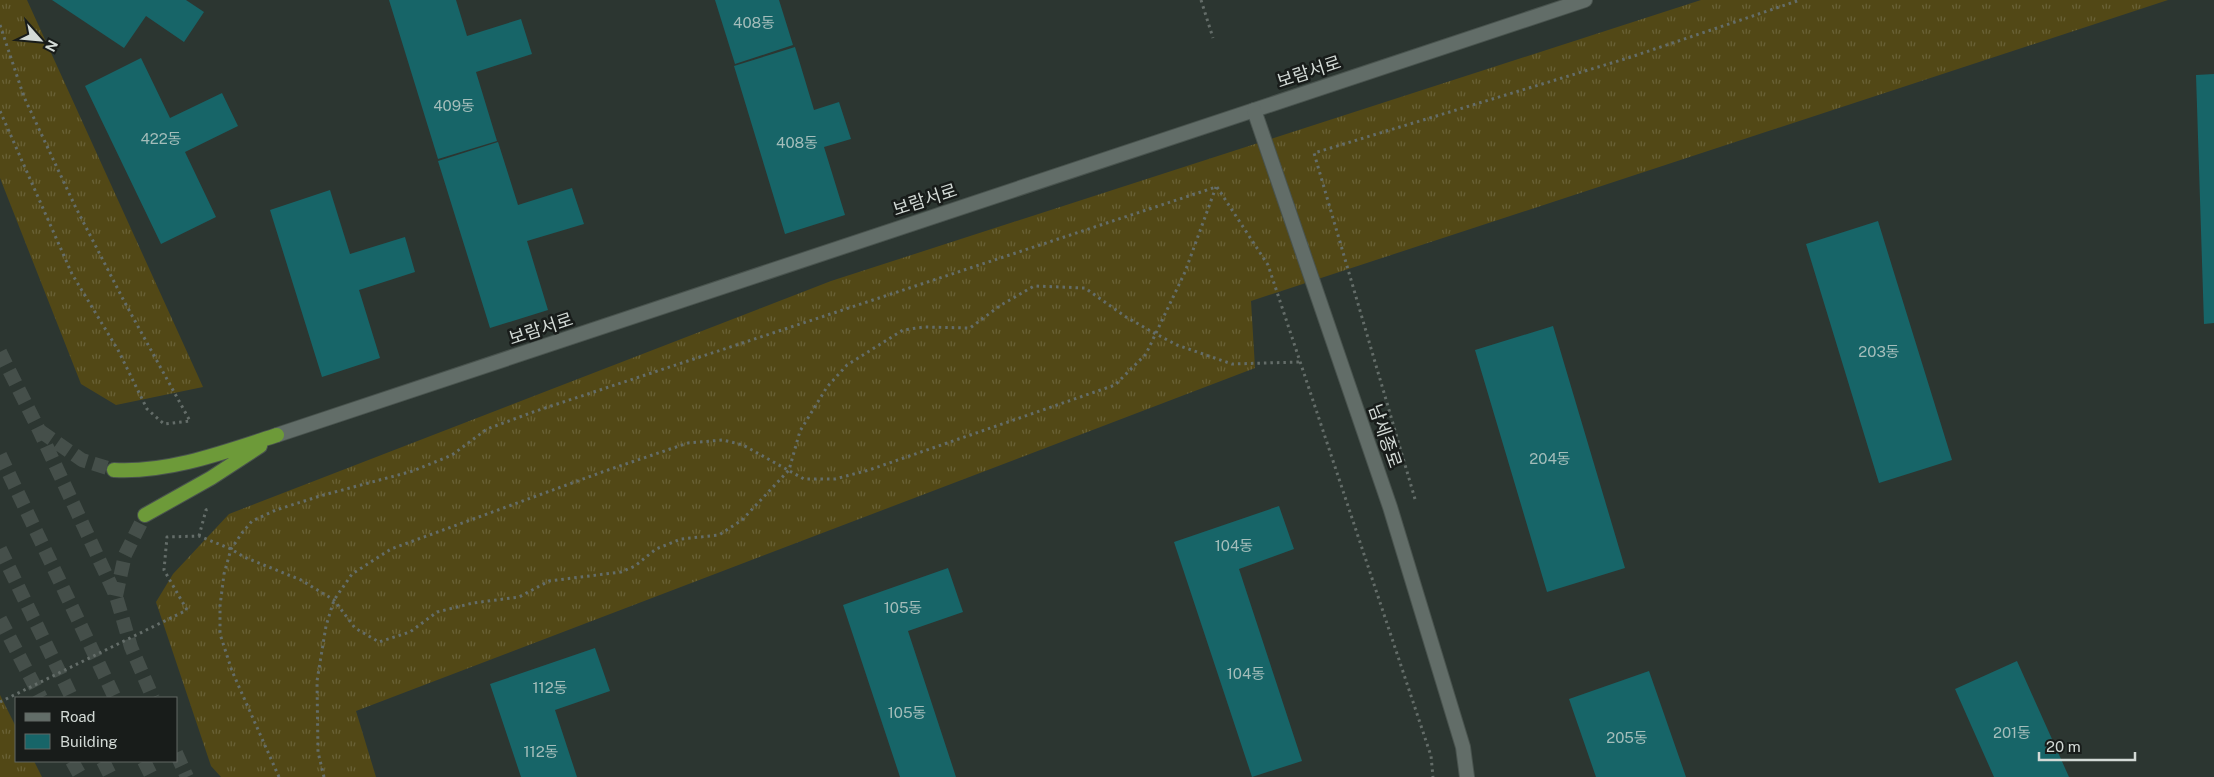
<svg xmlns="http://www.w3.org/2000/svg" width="2214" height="777" font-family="'Public Sans','Noto Sans KR',sans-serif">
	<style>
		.grass { fill: url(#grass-tufts) }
		.building { fill: #176568 }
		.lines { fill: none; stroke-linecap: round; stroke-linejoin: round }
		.trunk-tunnel { stroke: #454f4a; stroke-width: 14; stroke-dasharray: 14 7; stroke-linecap: butt }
		.minor-casing { stroke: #49534e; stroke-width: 16 }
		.tertiary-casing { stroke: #49534e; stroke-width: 16 }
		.trunk-casing { stroke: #49534e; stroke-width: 16 }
		.path { stroke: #646d69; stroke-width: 3; stroke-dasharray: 2.5 4; stroke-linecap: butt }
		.minor { stroke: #626d68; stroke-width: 14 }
		.tertiary { stroke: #626d68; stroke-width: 14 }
		.trunk { stroke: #6d9a39; stroke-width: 14 }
		.path-bridge { stroke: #646d69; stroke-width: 3; stroke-dasharray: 2.5 4; stroke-linecap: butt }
		.labels { text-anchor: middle; stroke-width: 5; stroke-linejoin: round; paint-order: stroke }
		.number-label { font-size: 15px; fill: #a4bdba }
		.street-label { font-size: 18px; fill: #d3dad6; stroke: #181c1a }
	</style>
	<defs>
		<pattern id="grass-tufts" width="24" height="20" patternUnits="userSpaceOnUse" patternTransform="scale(1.25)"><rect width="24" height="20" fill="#524816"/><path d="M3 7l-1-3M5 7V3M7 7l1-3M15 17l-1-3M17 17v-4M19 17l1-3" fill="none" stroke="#6a6237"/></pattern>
	</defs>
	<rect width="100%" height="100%" fill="#2c3631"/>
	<path class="grass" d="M0 0H27L203 387 116 405 81 384 0 178Z
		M1701 0H2168L1251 301 1255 368 356 711 376 777H221L211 766 156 602 173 574 229 514 831 281Z
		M0 695 16 727V761H34L42 777H0Z"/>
	<path class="building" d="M52 0H186L204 12 184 42 146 16 124 48Z
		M389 0H456L467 36 521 19 532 54 476 72 497 141 438 159Z
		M715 0H779L793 45 735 64Z
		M795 47 814 110 839 102 851 139 824 147 845 215 785 234 734 66Z
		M141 58 170 118 222 93 238 126 185 152 216 217 161 244 85 86Z
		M2214 74V323L2204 324 2196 75Z
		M498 142 518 205 572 188 584 224 527 241 548 310 490 328 438 161Z
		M330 190 350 254 405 237 415 272 359 290 380 358 322 377 270 210Z
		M1878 221 1952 460 1879 483 1806 244Z
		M1553 326 1625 568 1547 592 1475 350Z
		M1279 506 1294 549 1239 569 1302 761 1252 777 1174 542Z
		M948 568 963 612 908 631 956 777H900L843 605Z
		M595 648 610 691 555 710 577 777H521L490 684Z
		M2017 661 2069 777H1994L1955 689Z
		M1649 671 1686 777H1596L1569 699Z"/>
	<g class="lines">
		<path class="trunk-tunnel" d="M0 352 39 430 116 596 131 647 153 698
			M40 431 82 460 114 470
			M0 455 115 698
			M0 549 72 698
			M116 596 125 555 145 515
			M0 619 41 698
			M176 753 187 777
			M72 761 81 777
			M103 761 111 777
			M144 761 152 777"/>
		<defs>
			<path id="minor" d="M277 435 1585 0"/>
			<path id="tertiary" d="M1254 110 1390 507 1463 747 1467 777"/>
			<path id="trunk" d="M114 470C169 473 225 452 277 435
				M145 515 211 478 260 446"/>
		</defs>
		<use href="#minor" class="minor-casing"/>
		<use href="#tertiary" class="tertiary-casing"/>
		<use href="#trunk" class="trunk-casing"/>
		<path class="path" d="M1201 0 1213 38
			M0 25 24 97 75 206 124 301 190 421 164 424 147 409 118 350 72 274 0 111
			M1217 187 1268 265 1431 756 1433 777
			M1415 499 1314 153 1628 58 1800 0
			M199 536 206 510 209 509
			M187 610 164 570 167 537 199 536 231 549 244 557 301 580 334 600 355 628 379 642 410 632 437 612 473 603 519 597 549 581 621 572 635 566 656 549 681 539 719 535 742 520 789 470 800 431 827 387 847 365 903 330 924 327 970 328 1001 305 1034 286 1085 288 1126 317 1156 334 1177 345 1232 364 1300 362
			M279 777 232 671 220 634V606L224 574 231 549 242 533 252 521 276 510 320 496 413 471 452 455 487 429 536 411 1216 187
			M324 777 318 752 317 681 326 626 334 600 352 574 391 549 605 471 688 443 723 440 743 445 804 479H835L869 470 1115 385 1146 354 1185 272 1216 187"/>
		<use href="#minor" class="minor"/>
		<use href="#tertiary" class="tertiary"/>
		<use href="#trunk" class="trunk"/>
		<path class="path-bridge" d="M0 702 187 610"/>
	</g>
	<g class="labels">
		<g class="number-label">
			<text x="754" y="28">408동</text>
			<text x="454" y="111">409동</text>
			<text x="161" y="144">422동</text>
			<text x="797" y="148">408동</text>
			<text x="1879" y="357">203동</text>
			<text x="1550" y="464">204동</text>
			<text x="1234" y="551">104동</text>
			<text x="903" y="613">105동</text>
			<text x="1246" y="679">104동</text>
			<text x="550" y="693">112동</text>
			<text x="907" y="718">105동</text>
			<text x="2012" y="738">201동</text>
			<text x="1627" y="743">205동</text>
			<text x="541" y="757">112동</text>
		</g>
		<g class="street-label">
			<text transform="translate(1309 72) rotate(-18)" y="6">보람서로</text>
			<text transform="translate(925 200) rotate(-18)" y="6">보람서로</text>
			<text transform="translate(541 329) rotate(-18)" y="6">보람서로</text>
			<text transform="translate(1385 436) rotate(71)" y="6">남세종로</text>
		</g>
	</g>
	<rect x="15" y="697" width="162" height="65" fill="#181c1a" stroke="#636865"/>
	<rect x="25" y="713" width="25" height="8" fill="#626d68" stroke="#636865"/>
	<text x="60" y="722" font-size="15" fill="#d3dad6">Road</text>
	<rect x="25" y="734" width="25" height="15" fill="#176568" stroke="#636865"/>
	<text x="60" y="747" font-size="15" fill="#d3dad6">Building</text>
	<g transform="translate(40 40) rotate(117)" stroke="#181c1a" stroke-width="4" paint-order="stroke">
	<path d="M0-4L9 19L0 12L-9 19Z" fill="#d3dad6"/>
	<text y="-8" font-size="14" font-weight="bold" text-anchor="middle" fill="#d3dad6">N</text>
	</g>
	<path d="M2039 752v8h96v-8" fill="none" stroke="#d3dad6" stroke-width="2.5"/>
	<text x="2046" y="752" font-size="15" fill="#d3dad6" stroke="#181c1a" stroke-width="4" paint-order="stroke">20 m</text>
</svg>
